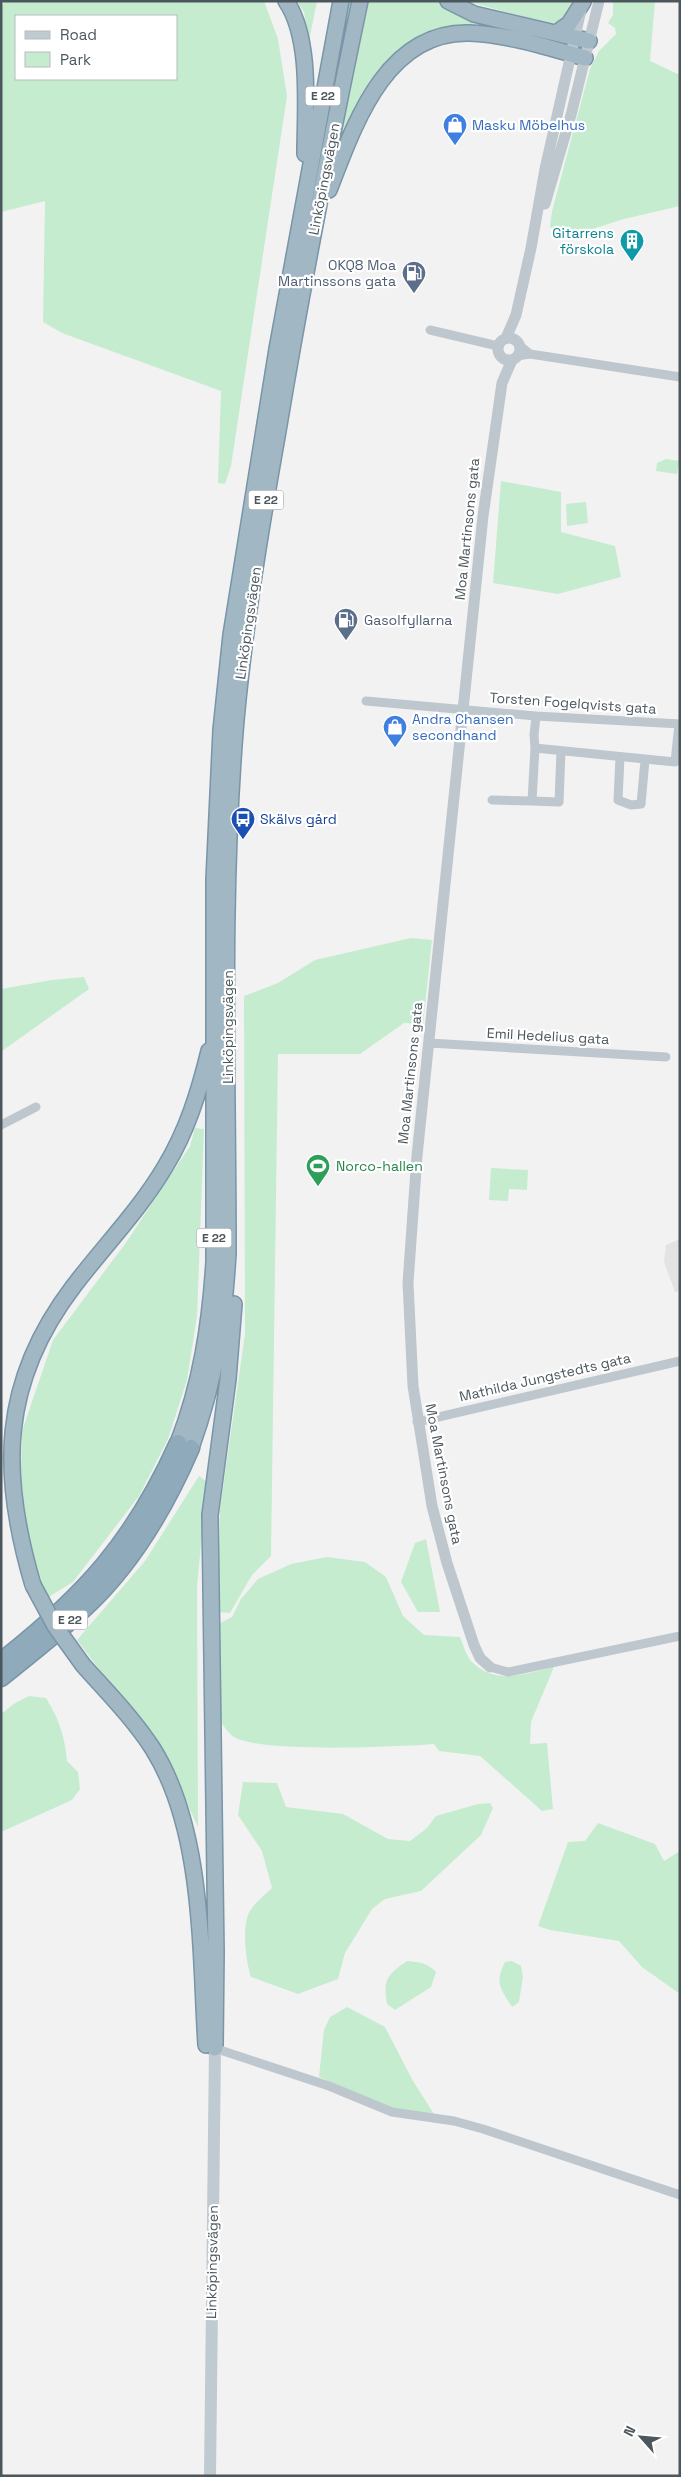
<svg xmlns="http://www.w3.org/2000/svg" width="681" height="2477" font-family="'Space Grotesk',sans-serif">
	<style>
		.education { fill: #e4e3e3 }
		.green { fill: #c5eccf; fill-rule: evenodd }
		.lines { fill: none; stroke-linecap: round; stroke-linejoin: round }
		.trunk-casing { stroke: #7995a7; stroke-width: 18 }
		.motorway-casing { stroke: #7995a7; stroke-width: 19 }
		.minor { stroke: #bec7cd; stroke-width: 9 }
		.tertiary { stroke: #bec7cd; stroke-width: 11 }
		.secondary { stroke: #bfcad1; stroke-width: 12 }
		.trunk { stroke: #a1b7c4; stroke-width: 15 }
		.motorway { stroke: #8eaabb; stroke-width: 16 }
		.trunk-bridge-casing { stroke: #7995a7; stroke-width: 18; stroke-linecap: butt }
		.trunk-bridge { stroke: #a1b7c4; stroke-width: 15 }
		.labels { text-anchor: middle; stroke-width: 4.5; stroke-linejoin: round; paint-order: stroke }
		.shield { fill: #fff; stroke: #81898e; stroke-width: 1 }
		.shield-label { font-size: 12px; font-weight: bold; fill: #4b575d }
		.shop-label { font-size: 14px; fill: #366cbe; stroke: #fff; text-anchor: start }
		.street-label { font-size: 14px; fill: #4b575d; stroke: #fff }
		.culture-label { font-size: 14px; fill: #0d838f; stroke: #fff; text-anchor: end }
		.service-label { font-size: 14px; fill: #4e5e75; stroke: #fff; text-anchor: end }
		.transit-label { font-size: 14px; fill: #164399; stroke: #fff; text-anchor: start }
		.leisure-label { font-size: 14px; fill: #27864d; stroke: #fff; text-anchor: start }
	</style>
	<rect width="100%" height="100%" fill="#f3f2f2"/>
	<path class="education" d="M680 1239V1291L675 1292 664 1262 666 1245Z"/>
	<path class="green" d="M5 1H264L278 39 287 96 231 466 225 484 218 483 221 391 62 333 43 322 45 201 1 212V7ZM16 16H176V79H16Z
		M297 1H317L309 41 304 12Z
		M349 1H354L303 252 327 106Z
		M369 1H440L448 8 565 41 564 45 479 27 394 55 376 76 361 99 343 135 341 134Z
		M466 1H573C570 14 563 19 551 24Z
		M613 1H655L650 61 680 75V206L624 219 567 237 556 235 550 226 552 211 590 69 599 51 616 34 615 28 608 23 613 15Z
		M666 459 679 461 677 474 656 471 657 463Z
		M501 481 561 492V532L615 546 621 577 558 594 493 583Z
		M586 502 588 523 567 526 566 504Z
		M411 938 432 940 423 1024 404 1023 360 1054H278L271 1556 252 1575 230 1613 218 1612 220 1509 245 1334 244 996 278 983 315 960Z
		M84 977 89 989 2 1051 1 1054V989L52 980Z
		M195 1128 204 1129 197 1316 187 1380 168 1439 139 1496 73 1582 47 1598 20 1513 22 1431 53 1340 125 1244 190 1146Z
		M491 1168 528 1170 527 1190 509 1189 508 1201 489 1200Z
		M199 1476 207 1482 197 1587 198 1827 165 1756 77 1640 145 1561Z
		M426 1539 440 1612H418L401 1582 415 1543Z
		M327 1557 365 1562 386 1577 403 1616 424 1635 460 1637C463 1644 466 1656 472 1662 496 1686 526 1673 554 1667L531 1722 530 1744 547 1743 553 1809 542 1811 480 1756 439 1751 434 1744C397 1747 261 1753 234 1737 229 1734 225 1727 221 1723L216 1625 232 1617 241 1599 258 1579 291 1564Z
		M29 1696 46 1698C59 1719 65 1737 67 1761L78 1772 80 1789 72 1800 1 1832V1714L15 1703Z
		M243 1782 277 1783 286 1807 343 1814 388 1839 410 1841 427 1828 436 1816 478 1804 490 1803 493 1808 481 1835 421 1891 385 1899 372 1909 345 1953 338 1979 298 1994 251 1977C246 1962 241 1925 250 1911 255 1902 265 1895 272 1888L262 1851 238 1815Z
		M598 1823 655 1844 664 1861 680 1851V1994L642 1967 619 1941 550 1930 538 1926 568 1842 585 1841Z
		M407 1961C419 1962 428 1963 436 1972L431 1987 395 2010 387 2004C383 1979 387 1975 407 1961Z
		M512 1961 521 1966 523 1977 519 2002 512 2007C501 1989 494 1983 505 1962Z
		M347 2007 385 2027 413 2081 434 2114 388 2108 319 2077 324 2030 330 2017Z"/>
	<g class="lines">
		<defs>
			<path id="trunk" d="M286 1C312 39 305 110 305 154
				M448 1 474 14 589 41
				M556 33 569 24 583 2
				M329 190C354 126 385 31 469 33 506 34 550 48 585 58
				M178 1443C201 1384 210 1325 214 1262V880L221 730 231 635 277 349 341 1
				M191 1448C215 1381 224 1324 228 1253 228 1076 221 897 236 720 245 623 261 527 278 431 302 287 330 144 360 1
				M33 1585C0 1474 0 1383 73 1287 103 1247 139 1211 165 1167 187 1131 199 1092 209 1051
				M83 1665C107 1692 133 1718 153 1749 204 1831 200 1951 206 2045
				M215 2048 216 1952 210 1515 228 1379 234 1304"/>
			<path id="motorway" d="M1 1661C85 1595 134 1541 178 1443
				M1 1678C30 1655 59 1632 86 1607 132 1564 166 1506 191 1448"/>
		</defs>
		<use href="#trunk" class="trunk-casing"/>
		<use href="#motorway" class="motorway-casing"/>
		<path class="minor" d="M430 330 498 346
			M519 345 530 354
			M517 356 530 354 680 377
			M366 701 536 716 680 724
			M536 716 534 735 535 748 675 762 679 724
			M535 748 532 801 559 802 561 751
			M620 757 618 800 631 805 641 804 645 760
			M492 800 532 801
			M429 1043 666 1057
			M1 1125 36 1107
			M417 1422 680 1361
			M490 1667 508 1672 680 1636
			M211 2047 329 2086 392 2112 454 2121 483 2129 680 2195"/>
		<path class="tertiary" d="M545 204 571 115 599 1
			M498 349a11 11 0 1 1 22 0a11 11 0 1 1-22 0Z
			M506 338 516 315 531 248 545 169 581 10
			M490 1667 480 1658 474 1645 447 1563 432 1506 413 1386 408 1283 417 1156 483 516 502 383 512 360"/>
		<path class="secondary" d="M210 2476 215 2048"/>
		<use href="#trunk" class="trunk"/>
		<use href="#motorway" class="motorway"/>
		<defs>
			<path id="trunk-bridge" d="M33 1585 55 1626 83 1665"/>
		</defs>
		<use href="#trunk-bridge" class="trunk-bridge-casing"/>
		<use href="#trunk-bridge" class="trunk-bridge"/>
	</g>
	<defs>
		<symbol id="shop-pin" viewBox="-11 -11 22 30"><path d="M0 17L-7.5 6A9.5 9.5 0 1 1 7.5 6Z" fill="#3f7fe0" stroke="#fff"/><path d="M-5-2.5h2.3a2.7 3.5 0 0 1 5.4 0H5L5.5 6h-11ZM-1.5-2.5h3a1.5 2.3 0 0 0-3 0Z" fill="#fff"/></symbol>
		<symbol id="building-pin" viewBox="-11 -11 22 30"><path d="M0 17L-7.5 6A9.5 9.5 0 1 1 7.5 6Z" fill="#0f9aa8" stroke="#fff"/><path d="M-4-6H4V6H1V3H-1V6H-4ZM-2.5-4.3h1.7v1.8h-1.7ZM.8-4.3h1.7v1.8H.8ZM-2.5-1h1.7V.8h-1.7ZM.8-1h1.7V.8H.8Z" fill="#fff"/></symbol>
		<symbol id="fuel-pin" viewBox="-11 -11 22 30"><path d="M0 17L-7.5 6A9.5 9.5 0 1 1 7.5 6Z" fill="#5c6f8a" stroke="#fff"/><path d="M-5.5-6h7V0h2V4h1.3V-2.5L3-4.5l.8-.8L6-3V5H2.5V1h-1V6h-7ZM-4.2-4.7v3.2H.2V-4.7Z" fill="#fff"/></symbol>
		<symbol id="bus-pin" viewBox="-11 -11 22 30"><path d="M0 17L-7.5 6A9.5 9.5 0 1 1 7.5 6Z" fill="#1a4fb4" stroke="#fff"/><path d="M-5-6H5V4H4V6H2V4H-2V6H-4V4H-5ZM-3.5-4V0h7V-4ZM-3.5 1.2v1.5H-2V1.2ZM2 1.2v1.5H3.5V1.2Z" fill="#fff"/></symbol>
		<symbol id="stadium-pin" viewBox="-11 -11 22 30"><path d="M0 17L-7.5 6A9.5 9.5 0 1 1 7.5 6Z" fill="#2e9e5b" stroke="#fff"/><path d="M0-5a6.5 5 0 1 0 0 10a6.5 5 0 1 0 0-10ZM-3.5-1.8h7v3.6h-7Z" fill="#fff"/></symbol>
	</defs>
	<g fill-rule="evenodd">
		<use href="#shop-pin" x="441" y="111" width="28" height="38"/>
		<use href="#building-pin" x="618" y="227" width="28" height="38"/>
		<use href="#fuel-pin" x="400" y="259" width="28" height="38"/>
		<use href="#fuel-pin" x="332" y="606" width="28" height="38"/>
		<use href="#shop-pin" x="381" y="713" width="28" height="38"/>
		<use href="#bus-pin" x="229" y="805" width="28" height="38"/>
		<use href="#stadium-pin" x="304" y="1152" width="28" height="38"/>
	</g>
	<g class="labels">
		<g class="shield">
			<rect x="305.5" y="86.5" width="35" height="19" rx="4"/>
			<rect x="248.5" y="490.5" width="35" height="19" rx="4"/>
			<rect x="196.5" y="1228.5" width="35" height="19" rx="4"/>
			<rect x="52.5" y="1610.5" width="35" height="19" rx="4"/>
		</g>
		<g class="shield-label">
			<text x="323" y="100">E 22</text>
			<text x="266" y="504">E 22</text>
			<text x="214" y="1242">E 22</text>
			<text x="70" y="1624">E 22</text>
		</g>
		<g class="shop-label">
			<text x="472" y="130">Masku Möbelhus</text>
			<text x="412" y="724">Andra Chansen<tspan x="412" dy="16">secondhand</tspan></text>
		</g>
		<g class="street-label">
			<text transform="translate(324 179) rotate(-79)" y="5">Linköpingsvägen</text>
			<text transform="translate(467 529) rotate(-84)" y="5">Moa Martinsons gata</text>
			<text transform="translate(248 623) rotate(-82)" y="5">Linköpingsvägen</text>
			<text transform="translate(573 703) rotate(4)" y="5">Torsten Fogelqvists gata</text>
			<text transform="translate(228 1027) rotate(-90)" y="5">Linköpingsvägen</text>
			<text transform="translate(548 1036) rotate(3)" y="5">Emil Hedelius gata</text>
			<text transform="translate(410 1073) rotate(-84)" y="5">Moa Martinsons gata</text>
			<text transform="translate(545 1377) rotate(-13)" y="5">Mathilda Jungstedts gata</text>
			<text transform="translate(444 1474) rotate(79)" y="5">Moa Martinsons gata</text>
			<text transform="translate(212 2262) rotate(-89)" y="5">Linköpingsvägen</text>
		</g>
		<g class="culture-label">
			<text x="614" y="238">Gitarrens<tspan x="614" dy="16">förskola</tspan></text>
		</g>
		<g class="service-label">
			<text x="396" y="270">OKQ8 Moa<tspan x="396" dy="16">Martinssons gata</tspan></text>
			<text x="364" y="625" text-anchor="start">Gasolfyllarna</text>
		</g>
		<g class="transit-label">
			<text x="260" y="824">Skälvs gård</text>
		</g>
		<g class="leisure-label">
			<text x="336" y="1171">Norco-hallen</text>
		</g>
	</g>
	<rect width="681" height="2477" fill="none" stroke="#4b575d" stroke-width="5"/>
	<rect x="15" y="15" width="162" height="65" fill="#ffffff" stroke="#b7bcbe"/>
	<rect x="25" y="31" width="25" height="8" fill="#bfcad1" stroke="#b7bcbe"/>
	<text x="60" y="40" font-size="15" fill="#4b575d">Road</text>
	<rect x="25" y="52" width="25" height="15" fill="#c5eccf" stroke="#b7bcbe"/>
	<text x="60" y="65" font-size="15" fill="#4b575d">Park</text>
	<g transform="translate(641 2437) rotate(297)" stroke="#ffffff" stroke-width="4" paint-order="stroke">
	<path d="M0-4L9 19L0 12L-9 19Z" fill="#4b575d"/>
	<text y="-8" font-size="14" font-weight="bold" text-anchor="middle" fill="#4b575d">N</text>
	</g>
</svg>
